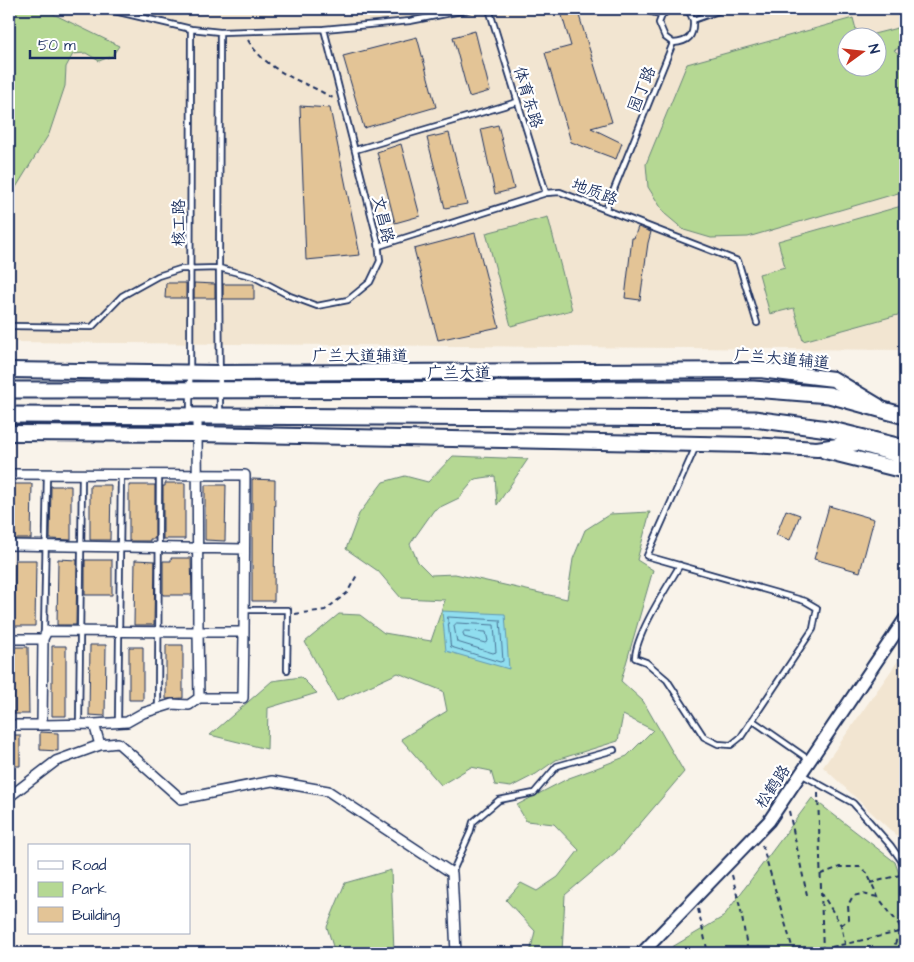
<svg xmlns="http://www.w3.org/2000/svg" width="914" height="962" font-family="'Architects Daughter','LXGW WenKai TC',sans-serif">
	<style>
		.built { fill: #f2e5d1; fill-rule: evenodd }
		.green { fill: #b5d893; stroke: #688478 }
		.water { fill: #90deef; stroke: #6198b5 }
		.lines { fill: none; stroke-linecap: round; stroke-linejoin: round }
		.shore { stroke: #4a7598; stroke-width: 1 }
		.building { fill: #e3c496; stroke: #1b2f5e }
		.service-casing { stroke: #1b2f5e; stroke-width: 8 }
		.minor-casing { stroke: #1b2f5e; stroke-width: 12 }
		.tertiary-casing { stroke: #1b2f5e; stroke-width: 15 }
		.secondary-casing { stroke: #1b2f5e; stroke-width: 18 }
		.primary-casing { stroke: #1b2f5e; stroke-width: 19 }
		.path { stroke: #1b2f5e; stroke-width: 2; stroke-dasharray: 5 4; stroke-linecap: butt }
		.service { stroke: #fff; stroke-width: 4.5 }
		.minor { stroke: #fff; stroke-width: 9 }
		.tertiary { stroke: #fff; stroke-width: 11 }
		.secondary { stroke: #fff; stroke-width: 14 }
		.primary { stroke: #fff; stroke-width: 15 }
		.labels { text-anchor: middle; stroke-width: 4.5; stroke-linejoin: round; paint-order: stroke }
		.street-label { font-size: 16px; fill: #1b2f5e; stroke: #fff }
	</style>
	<rect width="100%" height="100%" fill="#f9f3ea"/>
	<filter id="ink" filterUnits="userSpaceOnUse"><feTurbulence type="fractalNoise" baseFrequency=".02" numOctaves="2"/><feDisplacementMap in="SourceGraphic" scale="10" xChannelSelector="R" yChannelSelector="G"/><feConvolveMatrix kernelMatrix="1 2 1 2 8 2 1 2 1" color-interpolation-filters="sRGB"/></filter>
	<g filter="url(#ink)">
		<path class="built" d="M9 9H905V350L9 342ZM846 38H876V68H846Z
			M905 651V844L823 767Z"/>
		<path class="green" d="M9 9H43L119 46 112 56 99 61 86 53 73 54 66 67 65 86 49 134 15 189 9 194Z
			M853 18 858 37 846 38V68H876V38L862 37 905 26V46L894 50 905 59V191L748 237 711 238 684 230 665 214 648 187 646 164 687 64Z
			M905 205V313L803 341 794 308 770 314 759 274 785 267 778 241Z
			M548 217 572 310 511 326 486 233Z
			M453 456 528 459 497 505 495 476 475 479 459 498 434 510 410 544 418 562 431 575 455 574 567 599 573 559 585 530 610 514 650 512 637 560 653 570 621 681 643 701 684 772 616 852 565 895 562 953H530L535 931 506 900 521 883 537 891 558 877 579 850 554 824 526 821 517 805 569 778 594 769 627 756 653 730 623 715 618 741 556 760 536 774 511 787 495 785 491 771 471 767 441 785 401 739 447 711 443 691 398 673 337 701 305 642 339 614 360 615 384 633 431 641 445 600 401 598 378 571 346 549 359 514 383 482 405 476 428 482Z
			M301 677 317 693 268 708 267 749 210 735 272 681Z
			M812 798 895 862 905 891V953H662L723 917Z
			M391 870 394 953H335L327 927 345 883Z"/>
		<path class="water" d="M442 611 505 614 509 669 446 651Z"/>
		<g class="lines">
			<path class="shore" d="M448 617 500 620 503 661 500 662 451 647Z
				M457 623 494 625 496 652 493 653 457 642 454 626Z
				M465 631 486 632 488 641 485 643 464 637 463 633Z"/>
		</g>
		<path class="building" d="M560 9H577L612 122 591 128 622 143 616 159 571 142 545 53 571 46Z
			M475 31 490 91 469 97 453 37Z
			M417 37 436 107 364 128 343 56Z
			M300 106 330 108 360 255 306 260Z
			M498 125 514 189 495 194 481 129Z
			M449 133 467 204 445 208 427 138Z
			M401 144 420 216 395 223 377 152Z
			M638 227 651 232 648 243 640 300 625 298 632 238H634Z
			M475 233 499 327 438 340 414 249Z
			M166 283H186V298H165Z
			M194 283 215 284V298H194Z
			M223 284H254V299H223Z
			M252 479 275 480 274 601H252Z
			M165 483H185V539H163V486H165Z
			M11 484H32L31 539H11Z
			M90 485H111L110 540H90Z
			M129 485H155V539H150V541H129Z
			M205 485H226L225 541 205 540Z
			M51 486H71V540L50 539Z
			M829 506 874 519 860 572 814 559Z
			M786 510 800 515 790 540 776 535Z
			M171 558H191L192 595H163V561H171Z
			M58 559 77 560 76 625H57Z
			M15 560H36L35 626H14Z
			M85 560H112V595H85Z
			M135 560 155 561 154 625H134Z
			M90 645H106L105 716 89 715Z
			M166 645H183V698L166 699Z
			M52 646H66V716H52Z
			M14 647H28L29 714H14Z
			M129 647H143V700H129Z
			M40 732 58 733V751L40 750Z
			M9 735H20V766H9Z"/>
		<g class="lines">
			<defs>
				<path id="service" d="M106 9 191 29 220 32 324 29 410 21 471 9
					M489 9 546 193
					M642 9 662 15
					M670 9 662 15 659 23 665 37 673 43
					M683 9 690 13 693 20
					M355 150 517 102
					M606 209 673 43C689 42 694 36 693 20L724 9
					M379 246 546 193 560 192 738 261 757 323
					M9 326 92 327 122 296 158 276 180 269 219 268 254 277 290 296 317 306 348 300 370 282 380 261 378 242 324 29
					M190 412 191 29
					M220 413 219 268 220 32
					M680 565C667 587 636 634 635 658L646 662 667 680 704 737 718 744 731 745 741 737 813 629 817 608 805 601 647 556 696 446
					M244 610H288L287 670
					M44 633 47 474
					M158 708 159 475
					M752 720 808 759
					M118 722 121 474
					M79 724 82 474
					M801 774 853 803 891 846 905 866
					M452 873 470 833 473 822 499 800 534 793 557 766 614 750"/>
				<path id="minor" d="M9 474 245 475 244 632H198L199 698 189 705 172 704 143 713 127 722 94 724
					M9 545 244 549
					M9 639H43L47 631 198 632 197 417
					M43 639 42 725 94 724 100 745 118 743 181 799 272 781 328 791 452 873 456 953
					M199 698H243L244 632
					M9 725H42
					M9 797 56 761 100 745"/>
				<path id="tertiary" d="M642 953 769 821 905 619"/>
				<path id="secondary" d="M9 370 219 373 760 370 833 379 878 406
					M9 433 197 434 750 445 817 449 872 441
					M861 444 905 457
					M825 451 905 471"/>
				<path id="primary" d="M9 390 753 389 829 395 905 416
					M9 415 754 419 828 429 905 448"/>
			</defs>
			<use href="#service" class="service-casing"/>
			<use href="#minor" class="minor-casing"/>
			<use href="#tertiary" class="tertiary-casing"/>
			<use href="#secondary" class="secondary-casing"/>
			<use href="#primary" class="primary-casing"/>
			<path class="path" d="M248 40C263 66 290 77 316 89 322 92 327 95 333 98
				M295 614 325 610 347 593 357 575
				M818 793 823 953
				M789 811 807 895
				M762 845 794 953
				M821 874 840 867H860L867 873 878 897 900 926
				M732 875 741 911 748 953
				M870 883 904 874
				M821 892 841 925 847 953
				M698 909 708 953
				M841 925 849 919 848 905 853 896 862 894 878 897
				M823 949 899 932
				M892 953 899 932 905 883"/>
			<use href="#service" class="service"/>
			<use href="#minor" class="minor"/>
			<use href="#tertiary" class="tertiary"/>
			<use href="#secondary" class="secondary"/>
			<use href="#primary" class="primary"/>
		</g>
	</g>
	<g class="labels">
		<g class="street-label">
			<text transform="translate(641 89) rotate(-68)" y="6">园丁路</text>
			<text transform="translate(529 97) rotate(73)" y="6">体育东路</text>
			<text transform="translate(595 191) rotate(21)" y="6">地质路</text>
			<text transform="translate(384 219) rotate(77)" y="6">文昌路</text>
			<text transform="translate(178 223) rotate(-90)" y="6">核工路</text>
			<text x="360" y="361">广兰大道辅道</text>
			<text transform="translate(782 358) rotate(5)" y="6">广兰大道辅道</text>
			<text x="459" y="378">广兰大道</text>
			<text transform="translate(772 786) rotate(-56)" y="6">松鹤路</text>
		</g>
	</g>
	<rect width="914" height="962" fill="none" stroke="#fff" stroke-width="30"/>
	<rect x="15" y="15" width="884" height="932" fill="none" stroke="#1b2f5e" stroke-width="2" filter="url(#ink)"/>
	<rect x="28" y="844" width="162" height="90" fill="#ffffff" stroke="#a4acbf"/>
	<rect x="38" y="861" width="25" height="8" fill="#ffffff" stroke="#a4acbf"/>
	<text x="72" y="870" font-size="15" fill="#1b2f5e">Road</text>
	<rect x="38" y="882" width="25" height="15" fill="#b5d893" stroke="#a4acbf"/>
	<text x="72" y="894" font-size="15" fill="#1b2f5e">Park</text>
	<rect x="38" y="907" width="25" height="15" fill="#e3c496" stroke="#a4acbf"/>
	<text x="72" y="920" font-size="15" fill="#1b2f5e">Building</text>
	<g transform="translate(862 52) rotate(75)"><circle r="24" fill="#ffffff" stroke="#a4acbf"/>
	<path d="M0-4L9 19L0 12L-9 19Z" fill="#c8321e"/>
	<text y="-8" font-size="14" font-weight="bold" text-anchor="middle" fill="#1b2f5e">N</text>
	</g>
	<path d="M30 50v8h85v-8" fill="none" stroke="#1b2f5e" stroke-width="2.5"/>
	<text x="38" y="50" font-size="15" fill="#1b2f5e" stroke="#ffffff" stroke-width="4" paint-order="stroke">50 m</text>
</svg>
